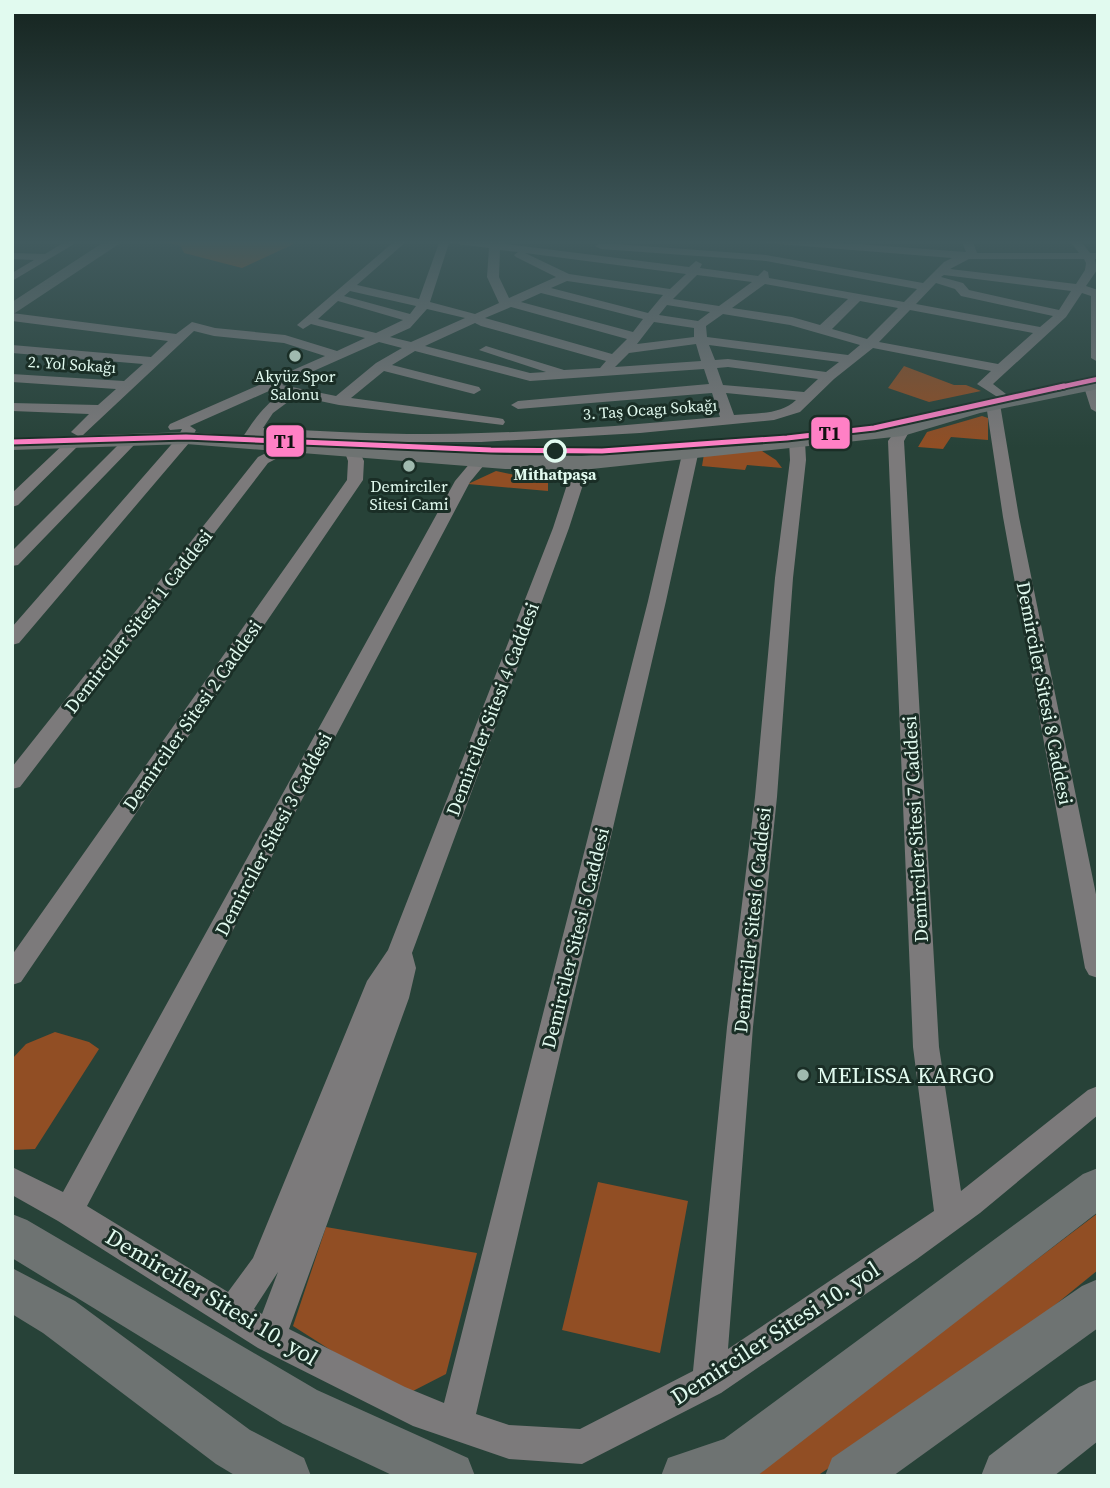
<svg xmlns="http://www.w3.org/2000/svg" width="1110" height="1488" font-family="'Source Serif 4',serif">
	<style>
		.green { fill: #914e24 }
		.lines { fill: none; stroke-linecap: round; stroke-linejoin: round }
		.street { fill: #7c7a7b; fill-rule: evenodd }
		.secondary { fill: #6e7372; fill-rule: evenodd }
		.primary { fill: #757979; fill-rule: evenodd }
		.tram-1-far1-casing { stroke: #1a2e26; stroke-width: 8 }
		.tram-1-casing { stroke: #1a2e26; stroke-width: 9 }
		.tram-1-far1 { stroke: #ff80c5; stroke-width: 4.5 }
		.tram-1 { stroke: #ff80c5; stroke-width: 5 }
		.poi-dot { fill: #a0baaf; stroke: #1a2e26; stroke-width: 2.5 }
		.stop-dot { fill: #1a2e26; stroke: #e1faef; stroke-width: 3.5 }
		.labels { text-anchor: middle; stroke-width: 6; stroke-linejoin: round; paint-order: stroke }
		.far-street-label { font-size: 16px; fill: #e1faef; stroke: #1a2e26 }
		.far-poi-label { font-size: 16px; fill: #e1faef; stroke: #1a2e26 }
		.far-stop-label { font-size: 16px; font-weight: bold; fill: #e1faef; stroke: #1a2e26 }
		.street-label { font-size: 19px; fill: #e1faef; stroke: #1a2e26 }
		.near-poi-label { font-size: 23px; fill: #e1faef; stroke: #1a2e26; text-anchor: start }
		.near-street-label { font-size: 23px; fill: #e1faef; stroke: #1a2e26 }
		.line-badge { stroke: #1a2e26; stroke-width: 2.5 }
		.pale-badge-label { font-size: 19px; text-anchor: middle; font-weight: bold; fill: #111 }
	</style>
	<rect width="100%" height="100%" fill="#274238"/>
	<path class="green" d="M145 240H265L296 243 242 268 184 253 180 245Z
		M904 366 954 385H966L981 391 929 402 888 388Z
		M982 416 988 418V440L951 437 943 449 918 447 927 432Z
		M756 447 776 460 782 468 747 465 745 470 702 466 704 454Z
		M496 471 548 482V491L468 484Z
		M55 1032 89 1042 99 1049 35 1149 12 1150V1059L26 1044Z
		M598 1182 688 1201 660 1353 562 1330Z
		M1098 1213V1270L980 1366 817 1476H751Z
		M326 1227 477 1253 446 1374 411 1392 365 1372 293 1326Z"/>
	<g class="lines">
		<path class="street" d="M68 240H81L12 281V273L34 260 12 259V253L45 254Z
			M396 240H408L357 285 419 299 440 240 493 242 509 240 506 244 689 267 696 261 702 264 700 268 758 276 764 270 768 272 769 278 904 302 917 289 766 261 601 249 595 246 601 243 766 255 923 283 944 262 952 258 766 243 760 240H803L966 252 961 240H972L977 253H1079L1069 240H1080L1090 253H1098V259H1095L1097 270 1086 286 1098 290V362L1091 358V296L1082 293 1066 317 993 384 1006 394 999 398 977 384 991 371 873 348 834 379 800 412 774 420 640 433 481 442H377L258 437 253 443H243L241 440C253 421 262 408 281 393L269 391 190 426 196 430 189 443 19 643 12 645V627L177 438 182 429 170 430 168 427 170 424 325 356 284 343 214 336 194 331 83 435 78 436 71 432 89 414 12 411V403L98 405 116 389 12 382V374L124 381 143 364 12 353V345L151 357 168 341 12 321V313L176 334 192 322 215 328 285 335 337 351 365 338 311 324 303 329 297 325ZM449 243 489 248 487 277 499 303 475 314 430 302ZM500 250 518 252 514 255 516 257 556 277 509 298 499 277ZM525 253 686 274 670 289 569 274ZM969 259H1084L1086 263 1085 270 1076 284 950 269ZM697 275 752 282 719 306 673 299ZM944 275 1071 291 1059 310 969 290 963 283 941 277ZM567 281 663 295 648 313 551 288ZM936 283 955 289 961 296 1053 316 1040 327 916 304ZM765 284 848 299 820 325 792 317 732 308ZM350 291 416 306 410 314 344 296ZM541 293 643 319 633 332 521 302ZM338 301 403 320 376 333 318 319ZM860 301 898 308 867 339 832 329ZM667 305 710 312 698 321 659 315ZM511 307 627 339 612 354 485 318ZM427 309 465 318 411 342 390 337 410 328ZM910 310 1033 333 998 364 879 342ZM723 314 790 325 860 345 848 355 707 337 706 326ZM654 322 694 328V337L637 344ZM475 323 481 326 606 361 600 368 564 370 486 346 479 350 546 372 530 373 425 346ZM379 342 402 348 376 363 336 396 282 385ZM696 344 701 361 615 367 629 353ZM709 345 839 362 826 372 728 359 715 360ZM415 351 530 381 704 369 709 384 518 401 511 405 518 409 712 393 720 417C641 424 561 431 481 433 409 436 336 432 263 428L273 413 296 396 339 405 503 425 505 422 503 419 498 418 351 398 384 371 474 394 481 390 479 387 392 365ZM728 367 818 379 804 392 723 385 717 368ZM726 393 796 400C781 415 755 413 734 415Z
			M1090 380 1095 381 1098 386V413L1091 409 1083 384Z
			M993 400 1000 404 1019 517 1098 904V978L1089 975 1085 968 1003 517 986 404Z
			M903 426 910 430 904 441 939 1047 961 1191 1088 1090 1098 1086V1115L980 1213 917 1259 721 1393 582 1464 509 1459 413 1426 258 1348 58 1221 12 1195V1167L63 1192 455 481 476 456H486L489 459 470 482 87 1206 228 1292 253 1258 367 981 388 950 553 528 574 463 582 458 587 460 590 463 569 528 412 953 416 968 409 998 289 1329 405 1387 444 1403 648 601 683 450 686 447H696L699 450 666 601 476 1414 509 1425 580 1429 693 1371 727 1027 755 797 775 578 790 460 789 441 797 436 805 441 806 460 793 578 777 797 753 1027 728 1349 934 1211 913 1047 888 441 898 427ZM278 1272 262 1314 254 1309Z
			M132 435 137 436 139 439 137 442 18 565 12 566V551L127 436Z
			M74 437 82 442 79 445 18 505 12 507V493L69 439Z
			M288 442 293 444 296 447 293 450 268 463 20 787 12 789V767L258 457Z
			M352 445 357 447 364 461 363 480 21 982 12 985V955L347 480 348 461 344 450Z"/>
		<path class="secondary" d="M107 240H125L12 315V302Z
			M1098 377V389L980 413 903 436 582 470 505 469 186 444 12 450V438L186 432 505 455 582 456 901 424 976 402Z
			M1098 1168V1212L757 1476H661L668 1458 724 1439 1083 1174Z
			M12 1214 27 1220 317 1390 468 1458 475 1476H394L283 1424 12 1258Z
			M12 1268 75 1301 250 1430 304 1458 311 1476H236L216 1464 43 1333 12 1314Z
			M1098 1279V1328L893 1476H825L832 1458 1082 1286Z"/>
		<path class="primary" d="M1098 1379V1441L1054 1476H981L989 1456 1079 1387Z"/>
		<defs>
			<path id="tram-1-far1" d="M1056 388 1098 379"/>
			<path id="tram-1" d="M12 442 186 437 491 450 602 451 787 438 874 428 1064 386"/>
		</defs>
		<use href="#tram-1-far1" class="tram-1-far1-casing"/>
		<use href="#tram-1" class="tram-1-casing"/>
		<use href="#tram-1-far1" class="tram-1-far1"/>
		<use href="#tram-1" class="tram-1"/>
	</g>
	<linearGradient id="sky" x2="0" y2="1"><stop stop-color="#15241f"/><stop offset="0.54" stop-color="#415a5e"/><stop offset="1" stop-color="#415a5e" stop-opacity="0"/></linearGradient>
	<rect width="1110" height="448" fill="url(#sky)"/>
	<g class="poi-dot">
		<circle cx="295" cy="356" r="7"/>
		<circle cx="409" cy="466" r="7"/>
		<circle cx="803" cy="1075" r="7"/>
	</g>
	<circle class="stop-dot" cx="555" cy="451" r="10"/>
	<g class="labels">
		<g class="far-street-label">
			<text transform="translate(72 364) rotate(4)" y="6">2. Yol Sokağı</text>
			<text transform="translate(650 409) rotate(-4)" y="6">3. Taş Ocagı Sokağı</text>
		</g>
		<g class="far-poi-label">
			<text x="295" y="382">Akyüz Spor<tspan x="295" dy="18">Salonu</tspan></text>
			<text x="409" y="492">Demirciler<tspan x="409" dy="18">Sitesi Cami</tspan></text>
		</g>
		<g class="far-stop-label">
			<text x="555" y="480">Mithatpaşa</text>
		</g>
		<g class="street-label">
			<text transform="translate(138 621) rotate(-52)" y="7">Demirciler Sitesi 1 Caddesi</text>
			<text transform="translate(1045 693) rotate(79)" y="7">Demirciler Sitesi 8 Caddesi</text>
			<text transform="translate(492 709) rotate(-69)" y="7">Demirciler Sitesi 4 Caddesi</text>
			<text transform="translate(192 715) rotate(-55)" y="7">Demirciler Sitesi 2 Caddesi</text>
			<text transform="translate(915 829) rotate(-93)" y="7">Demirciler Sitesi 7 Caddesi</text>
			<text transform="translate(273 834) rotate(-62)" y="7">Demirciler Sitesi 3 Caddesi</text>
			<text transform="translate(752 920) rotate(-84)" y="7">Demirciler Sitesi 6 Caddesi</text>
			<text transform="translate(575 938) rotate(-76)" y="7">Demirciler Sitesi 5 Caddesi</text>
		</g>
		<g class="near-poi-label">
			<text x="817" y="1083">MELISSA KARGO</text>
		</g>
		<g class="near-street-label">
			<text transform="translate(212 1297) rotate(31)" y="8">Demirciler Sitesi 10. yol</text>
			<text transform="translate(775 1333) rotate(-33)" y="8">Demirciler Sitesi 10. yol</text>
		</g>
	</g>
	<g class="line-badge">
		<rect x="810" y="416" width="41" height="34" rx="7" fill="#ff80c5"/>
		<rect x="265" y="424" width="40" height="34" rx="7" fill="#ff80c5"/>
	</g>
	<g class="pale-badge-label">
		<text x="830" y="440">T1</text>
		<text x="285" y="448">T1</text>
	</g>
	<rect width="1110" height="1488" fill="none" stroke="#e1faef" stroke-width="28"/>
</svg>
